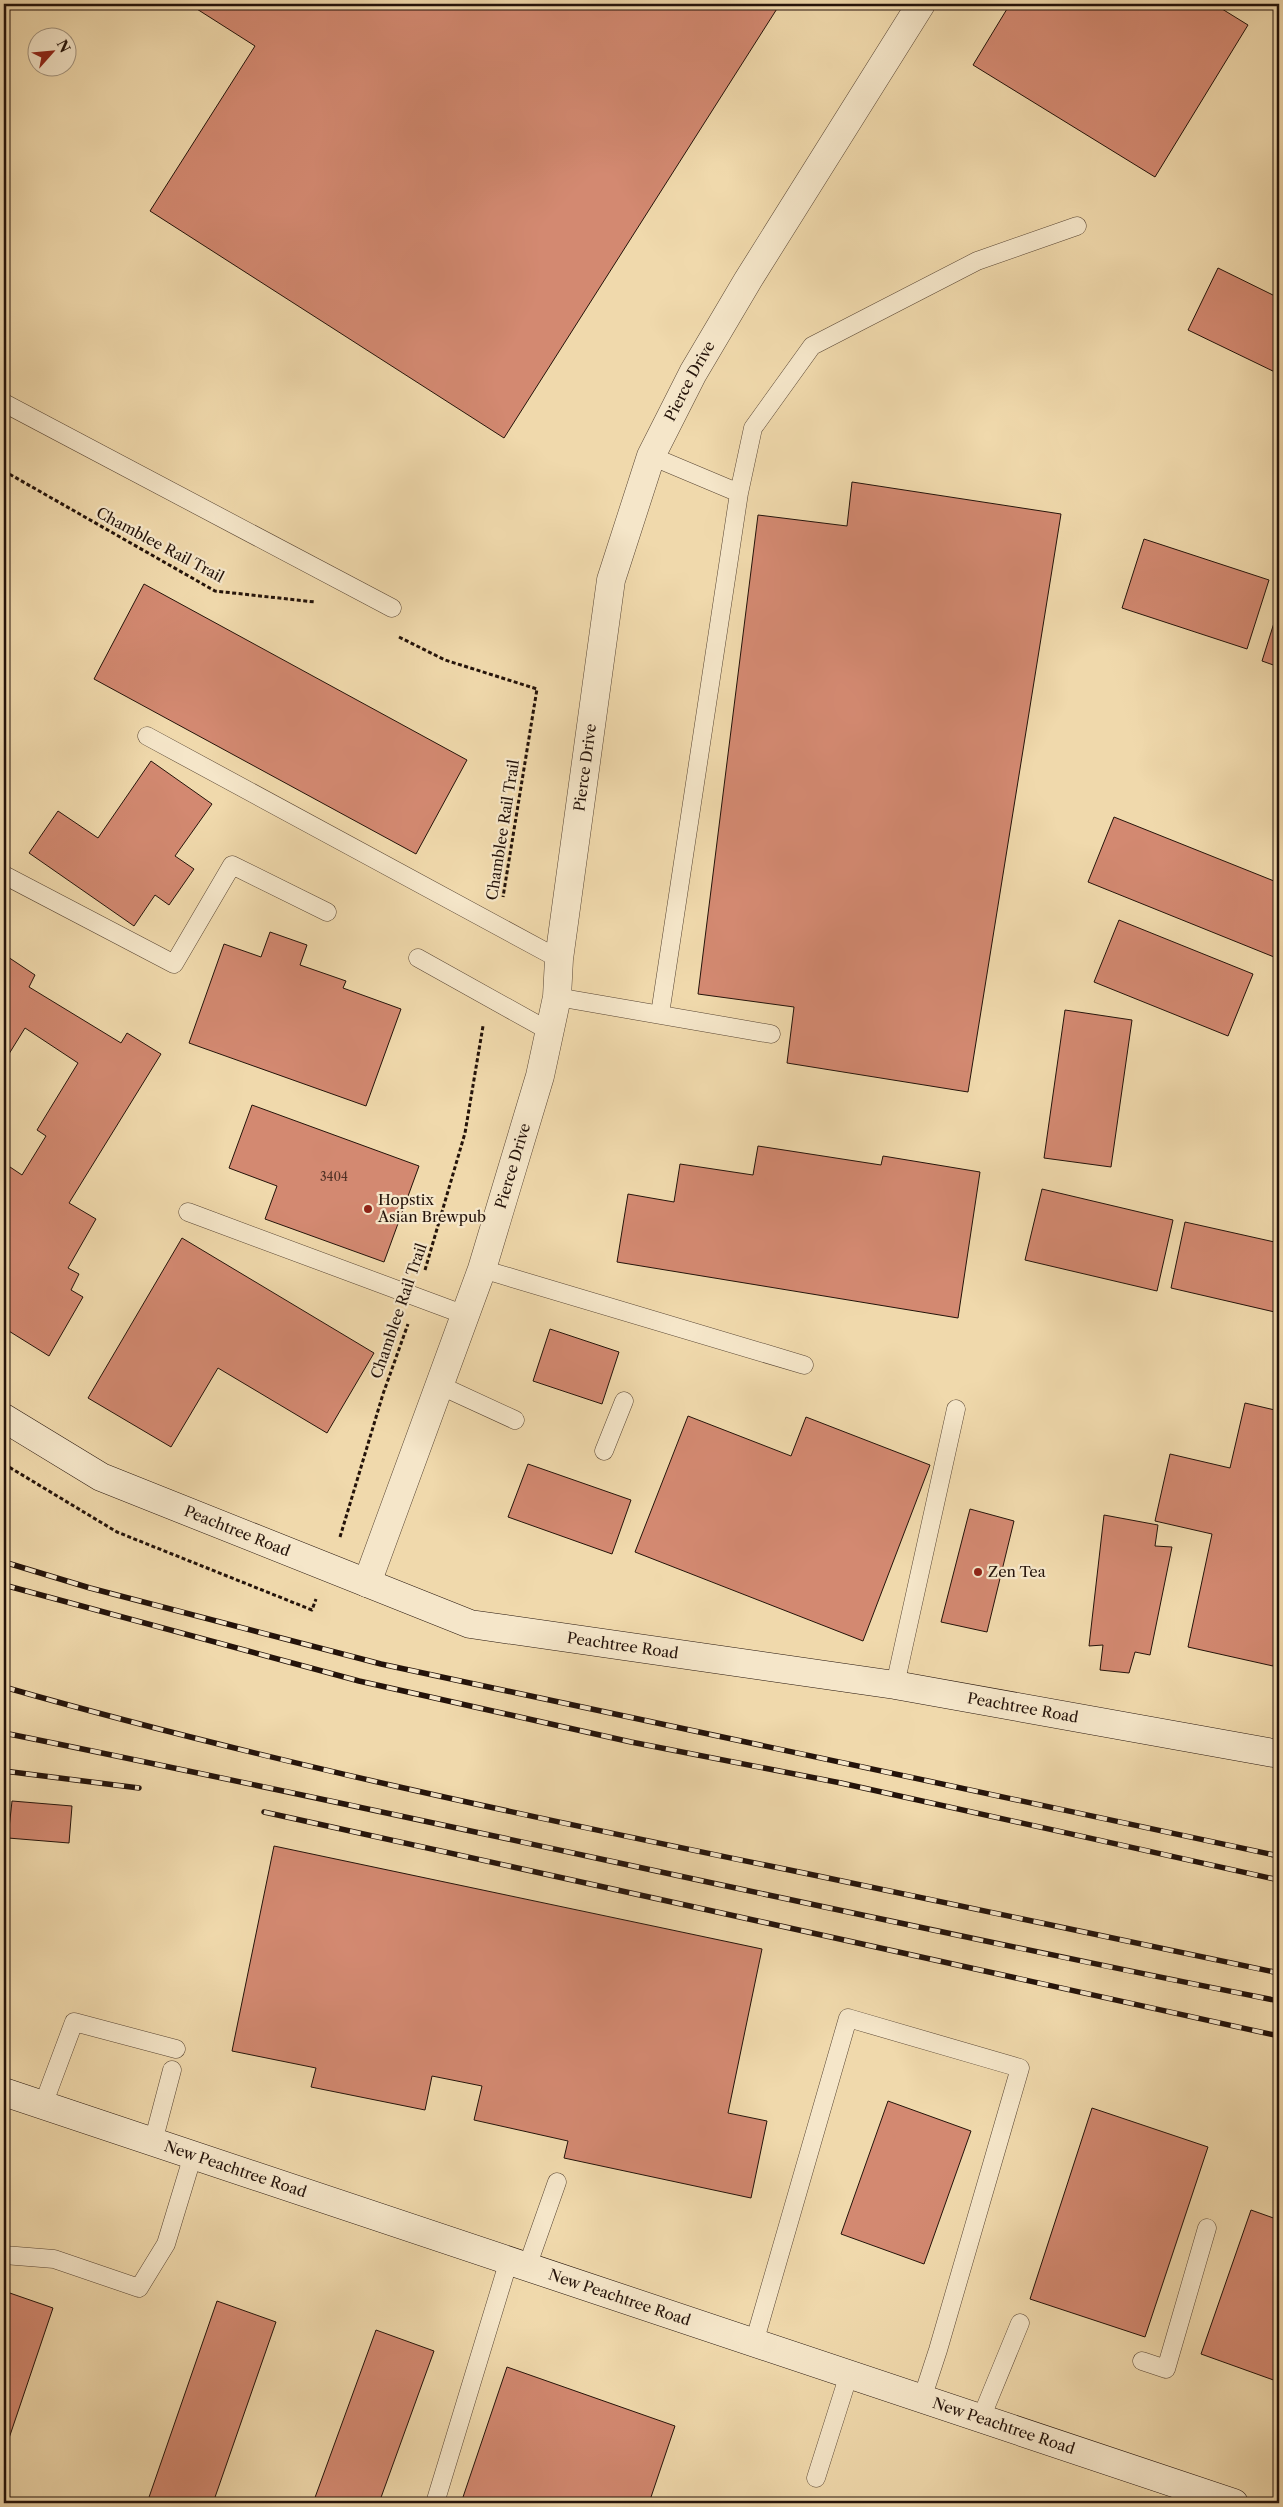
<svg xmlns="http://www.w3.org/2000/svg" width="1283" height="2507" font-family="'Libre Caslon Text',serif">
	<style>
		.building { fill: #d38971; stroke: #24130a }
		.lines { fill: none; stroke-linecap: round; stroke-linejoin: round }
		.lane-casing { stroke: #574432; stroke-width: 19 }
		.street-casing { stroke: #574432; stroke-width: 29 }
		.secondary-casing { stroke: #24130a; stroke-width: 29 }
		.path { stroke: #24130a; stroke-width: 3; stroke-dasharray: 4 2.5; stroke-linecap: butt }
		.lane { stroke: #f5e6c9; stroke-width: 18 }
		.street { stroke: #f5e6c9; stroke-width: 28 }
		.secondary { stroke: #f5e6c9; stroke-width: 28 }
		.rail-casing { stroke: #24130a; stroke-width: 5.5 }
		.rail { stroke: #f5e6c9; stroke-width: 4; stroke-dasharray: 11; stroke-linecap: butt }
		.poi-dot { fill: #8f2418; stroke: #f5e6c9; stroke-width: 2 }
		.labels { text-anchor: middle; stroke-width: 4.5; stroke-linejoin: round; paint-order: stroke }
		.number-label { font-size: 12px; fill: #503024 }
		.street-label { font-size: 15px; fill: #24130a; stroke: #f5e6c9 }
		.poi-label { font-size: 15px; fill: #24130a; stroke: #f5e6c9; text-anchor: start }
	</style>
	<rect width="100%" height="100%" fill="#f0d9ac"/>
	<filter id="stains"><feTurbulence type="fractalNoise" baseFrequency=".004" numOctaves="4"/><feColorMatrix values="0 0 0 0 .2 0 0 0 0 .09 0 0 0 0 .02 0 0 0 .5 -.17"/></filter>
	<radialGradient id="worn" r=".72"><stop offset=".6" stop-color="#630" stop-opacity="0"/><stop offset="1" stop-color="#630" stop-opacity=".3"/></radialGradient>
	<path class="building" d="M189 4H780L504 438 150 211 255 46Z
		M1010 4H1214L1248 25 1155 177 973 65Z
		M1218 268 1279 298V374L1188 330Z
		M852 482 1061 514 968 1092 787 1063 794 1007 698 994 758 515 847 526Z
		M1144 539 1269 580 1247 649 1122 608Z
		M144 584 467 760 416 854 94 679Z
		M1279 607V667L1262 661Z
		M151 761 212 804 175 856 194 869 169 905 155 895 134 926 29 853 58 811 98 838Z
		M1114 817 1279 883V959L1088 882Z
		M1119 920 1253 974 1228 1036 1094 982Z
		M270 932 307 945 300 965 346 981 343 988 401 1009 366 1106 189 1043 224 944 261 957Z
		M5 955 35 975 29 987 121 1043 127 1033 161 1054 69 1203 96 1219 68 1268 79 1274 71 1290 83 1297 49 1356 4 1328V1163L22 1175 46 1136 37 1130 78 1063 25 1028 4 1062Z
		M1065 1010 1132 1020 1111 1167 1044 1158Z
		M252 1105 419 1166 384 1262 265 1219 277 1186 229 1168Z
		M758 1146 881 1165 883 1156 980 1172 958 1318 617 1262 628 1194 674 1202 680 1164 753 1175Z
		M1042 1189 1173 1220 1157 1291 1025 1260Z
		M1185 1222 1279 1243V1313L1171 1288Z
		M182 1238 374 1353 327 1433 218 1368 171 1447 88 1398Z
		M550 1329 619 1352 602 1404 533 1381Z
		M1245 1403 1279 1411V1637L1273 1666 1188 1647 1212 1534 1155 1521 1170 1454 1230 1468Z
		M688 1416 791 1456 806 1417 930 1465 863 1641 635 1552Z
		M528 1464 631 1500 612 1554 508 1517Z
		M970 1509 1014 1521 987 1632 941 1622Z
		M1104 1515 1158 1525 1155 1546 1172 1547 1150 1655 1135 1652 1129 1673 1100 1670 1103 1645 1089 1646Z
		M12 1801 72 1806 69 1843 8 1838Z
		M274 1846 762 1949 728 2113 767 2121 751 2198 564 2158 568 2141 474 2120 482 2086 432 2076 425 2110 311 2087 316 2068 232 2051Z
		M888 2101 971 2131 924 2264 841 2234Z
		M1092 2108 1208 2147 1145 2337 1030 2299Z
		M1251 2210 1279 2220V2382L1201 2354Z
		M4 2291 53 2308 4 2453Z
		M217 2301 276 2322 213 2503H147Z
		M376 2330 434 2351 379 2503H313Z
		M507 2367 675 2426 649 2503H461Z"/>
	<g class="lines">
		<defs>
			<path id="lane" d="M4 403 392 608
				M651 456 739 493 660 1014
				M739 493 753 428 812 346 977 261 1077 226
				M147 736 559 959
				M4 875 174 964 232 865 327 912
				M418 958 549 1031
				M557 997 771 1034
				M188 1212 465 1315
				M482 1269 804 1365
				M439 1385 515 1420
				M604 1451 624 1401
				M895 1685 956 1409
				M43 2105 74 2022 176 2049
				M153 2142 172 2070
				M4 2255 54 2259 139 2288 166 2244 193 2155
				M527 2267 557 2182
				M754 2343 848 2018 1020 2068 938 2350 922 2399
				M1142 2361 1166 2369 1207 2228
				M981 2418 1020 2323
				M816 2478 849 2374
				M435 2503 509 2260"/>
			<g id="street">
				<path id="s1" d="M367 1583 482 1269 540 1076 557 997 559 959 611 580 651 456 693 373 748 280 921 4"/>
			</g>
			<g id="secondary">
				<path id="s2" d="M4 1418 101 1477 470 1624 895 1685 1279 1754"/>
				<path id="s3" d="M4 2092 1234 2503"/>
			</g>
		</defs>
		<use href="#lane" class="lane-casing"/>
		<use href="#street" class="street-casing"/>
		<use href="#secondary" class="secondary-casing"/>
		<path class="path" d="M4 471 215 591 315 602
			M399 637 445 660 537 689 503 897
			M425 1270 465 1133 483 1026
			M4 1464 117 1532 312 1610 316 1599
			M340 1537 383 1394 408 1324"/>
		<use href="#lane" class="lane"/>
		<use href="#street" class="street"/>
		<use href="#secondary" class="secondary"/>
		<defs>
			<path id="rail" d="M4 1562 90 1588 381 1664 1279 1856
				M4 1585 359 1681 631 1742 841 1783 1279 1880
				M4 1687C267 1762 535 1818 804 1873 962 1906 1121 1940 1279 1973
				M4 1733C430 1819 853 1917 1279 2001
				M4 1771 139 1788
				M264 1812 1279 2036"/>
		</defs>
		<use href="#rail" class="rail-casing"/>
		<use href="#rail" class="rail"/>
	</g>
	<g class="poi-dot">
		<circle cx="368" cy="1209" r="5"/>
		<circle cx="978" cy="1572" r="5"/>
	</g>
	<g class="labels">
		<g class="number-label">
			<text x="334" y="1181">3404</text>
		</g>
		<g class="street-label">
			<text dy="5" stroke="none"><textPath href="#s1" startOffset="1252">Pierce Drive</textPath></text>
			<text transform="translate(160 545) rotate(28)" y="5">Chamblee Rail Trail</text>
			<text dy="5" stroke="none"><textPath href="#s1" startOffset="848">Pierce Drive</textPath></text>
			<text transform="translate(503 830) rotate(-81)" y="5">Chamblee Rail Trail</text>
			<text dy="5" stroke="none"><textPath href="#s1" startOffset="442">Pierce Drive</textPath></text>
			<text transform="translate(399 1311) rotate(-71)" y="5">Chamblee Rail Trail</text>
			<text dy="5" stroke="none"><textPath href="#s2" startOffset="260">Peachtree Road</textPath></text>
			<text dy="5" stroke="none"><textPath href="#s2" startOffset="665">Peachtree Road</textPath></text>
			<text dy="5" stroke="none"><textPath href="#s2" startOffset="1070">Peachtree Road</textPath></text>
			<text dy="5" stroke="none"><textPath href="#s3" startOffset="244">New Peachtree Road</textPath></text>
			<text dy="5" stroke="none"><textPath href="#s3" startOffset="649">New Peachtree Road</textPath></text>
			<text dy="5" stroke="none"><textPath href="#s3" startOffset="1054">New Peachtree Road</textPath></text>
		</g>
		<g class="poi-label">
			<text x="378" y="1205">Hopstix<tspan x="378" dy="17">Asian Brewpub</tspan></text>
			<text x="988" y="1577">Zen Tea</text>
		</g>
	</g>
	<rect width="1283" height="2507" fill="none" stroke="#f0d9ac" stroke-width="20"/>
	<rect x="5" y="5" width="1273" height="2497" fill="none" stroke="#24130a" stroke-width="2.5"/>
	<rect x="10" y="10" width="1263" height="2487" fill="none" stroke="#24130a"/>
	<g transform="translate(52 52) rotate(63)"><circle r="24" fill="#f5e6c9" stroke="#a1927d"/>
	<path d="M0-4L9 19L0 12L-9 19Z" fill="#8f2418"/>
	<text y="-8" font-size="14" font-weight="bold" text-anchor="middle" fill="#24130a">N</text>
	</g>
	<rect width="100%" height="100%" filter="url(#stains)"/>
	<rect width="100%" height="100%" fill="url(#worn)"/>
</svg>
